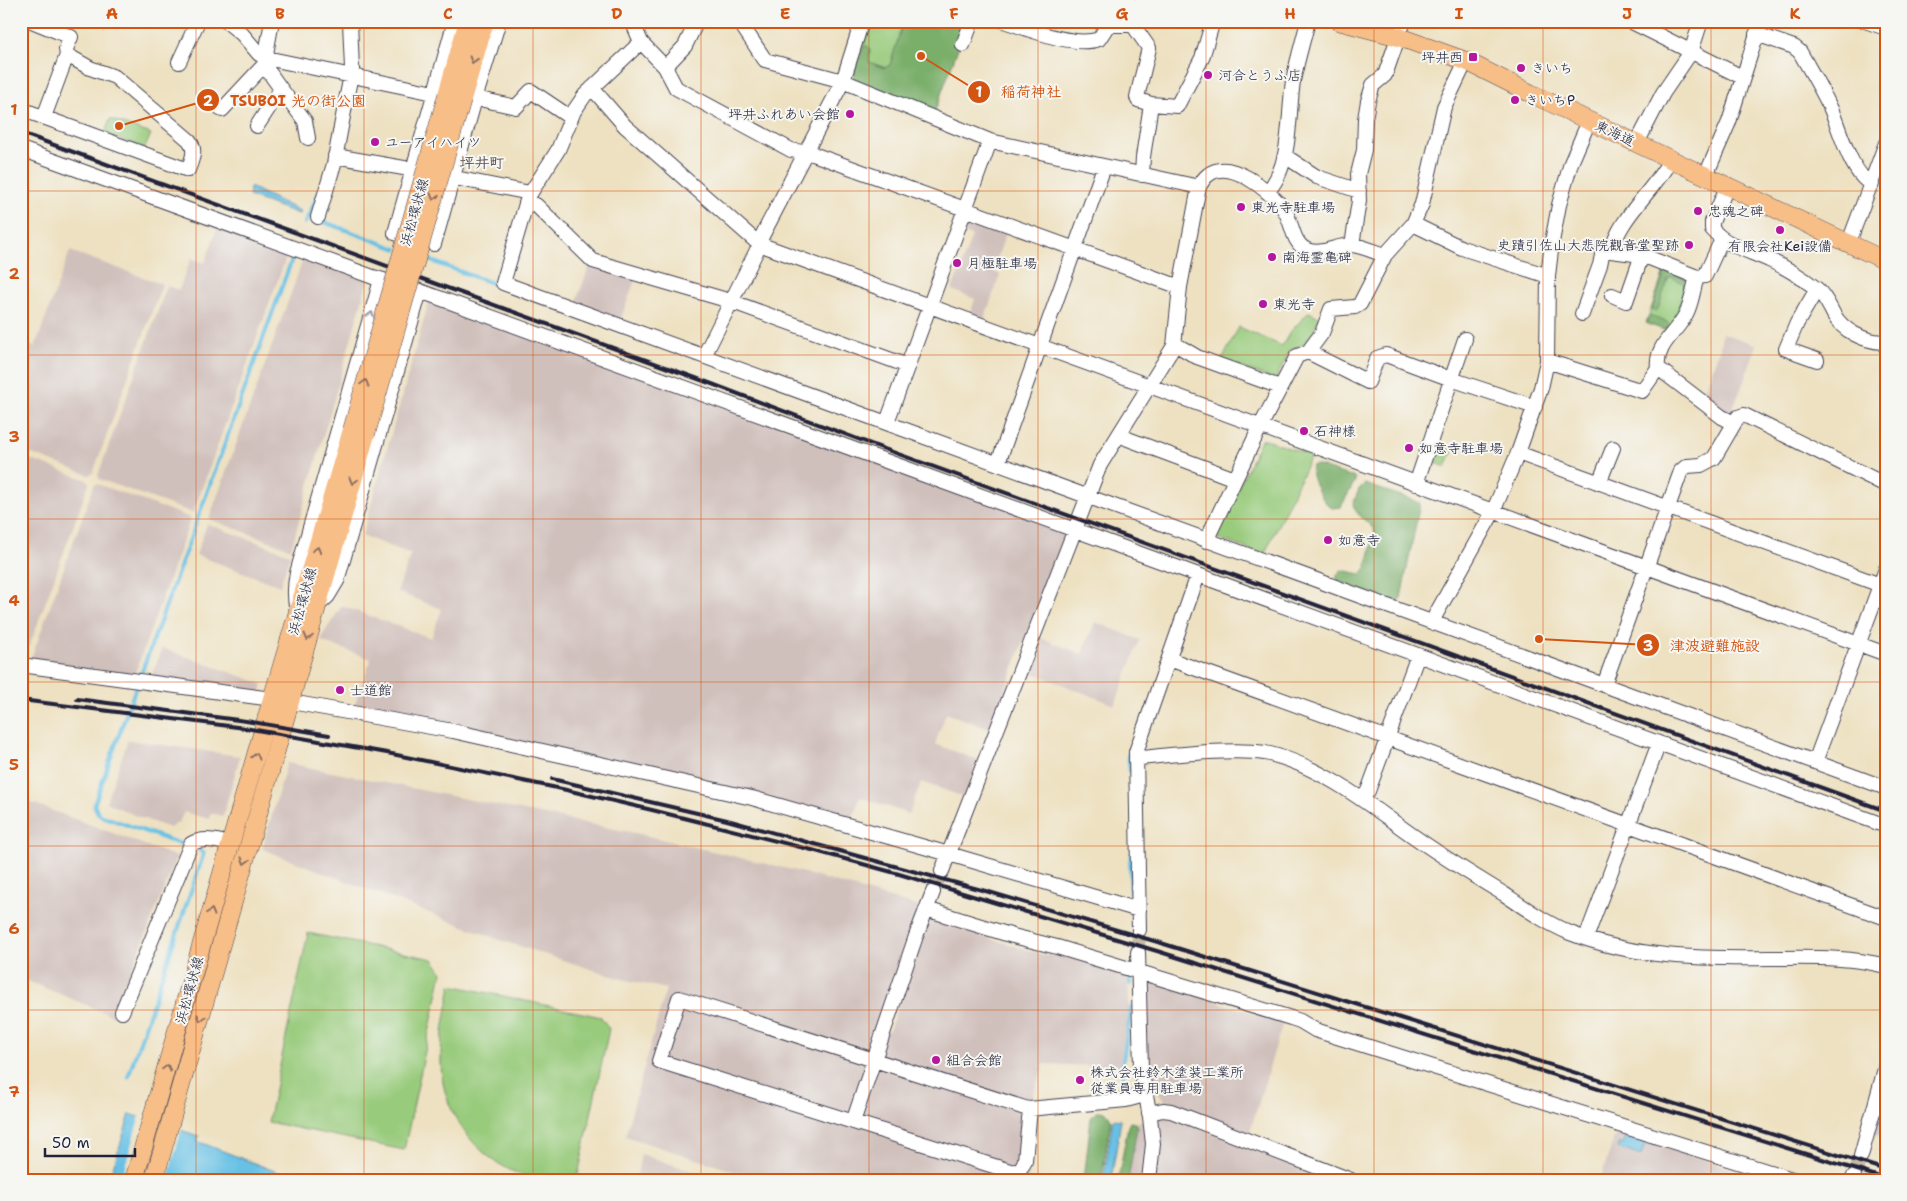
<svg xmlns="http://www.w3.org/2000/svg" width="1907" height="1201" font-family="'Shantell Sans','Klee One',sans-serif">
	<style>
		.industrial { fill: #d0c0bc }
		.green { fill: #98cb7b; stroke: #5d765b }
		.forest { fill: #7aaf6b; stroke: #4e6853 }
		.water { fill: #67c1e5; stroke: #447290 }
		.pier { fill: #eee1c1 }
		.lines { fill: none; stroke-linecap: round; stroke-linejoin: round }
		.stream { stroke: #67c1e5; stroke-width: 4 }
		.minor-tunnel { stroke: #c5bba6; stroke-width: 14; stroke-dasharray: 14 7; stroke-linecap: butt }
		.minor-casing { stroke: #413f4f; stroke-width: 16 }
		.major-casing { stroke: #413f4f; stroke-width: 19 }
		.minor { stroke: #fff; stroke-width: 14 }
		.major { stroke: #f7be88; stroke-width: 18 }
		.rail { stroke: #22223b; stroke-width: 4 }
		.major-bridge-casing { stroke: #413f4f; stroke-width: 19; stroke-linecap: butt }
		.major-bridge { stroke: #f7be88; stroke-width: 18 }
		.oneway { stroke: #8c7062 }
		.oneway2 { stroke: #9c9ca7 }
		.grid { fill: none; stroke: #d45411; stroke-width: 1; stroke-opacity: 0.55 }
		.poi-dot { fill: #b5179e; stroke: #f6f6f2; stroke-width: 2 }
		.labels { text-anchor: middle; stroke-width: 4; stroke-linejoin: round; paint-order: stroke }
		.poi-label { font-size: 14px; fill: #22223b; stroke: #f6f6f2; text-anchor: start }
		.street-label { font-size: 14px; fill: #22223b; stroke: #f6f6f2 }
		.neighbourhood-label { font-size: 15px; font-weight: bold; fill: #5f5355; stroke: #f6f6f2 }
		.leader { fill: none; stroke: #d45411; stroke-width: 2 }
		.callout-dot { fill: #d45411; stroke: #f6f6f2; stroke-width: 2 }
		.mark-label { font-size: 15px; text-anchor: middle; font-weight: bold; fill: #fff }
		.callout-label { font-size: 15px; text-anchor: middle; font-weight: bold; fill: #d45411; stroke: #f6f6f2; stroke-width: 4; stroke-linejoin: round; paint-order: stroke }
		.neatline { fill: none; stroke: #d45411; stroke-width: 2 }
		.grid-label { font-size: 16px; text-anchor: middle; font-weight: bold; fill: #d45411 }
	</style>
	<rect width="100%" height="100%" fill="#f6f6f2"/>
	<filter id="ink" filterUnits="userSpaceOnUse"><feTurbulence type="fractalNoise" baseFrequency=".02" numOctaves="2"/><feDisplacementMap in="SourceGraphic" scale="10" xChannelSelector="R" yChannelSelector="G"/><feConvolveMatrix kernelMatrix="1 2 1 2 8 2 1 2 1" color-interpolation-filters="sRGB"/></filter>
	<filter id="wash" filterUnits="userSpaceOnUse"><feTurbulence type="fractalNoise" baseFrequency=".0096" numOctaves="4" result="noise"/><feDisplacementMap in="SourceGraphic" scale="20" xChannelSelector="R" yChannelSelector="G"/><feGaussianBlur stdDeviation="1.12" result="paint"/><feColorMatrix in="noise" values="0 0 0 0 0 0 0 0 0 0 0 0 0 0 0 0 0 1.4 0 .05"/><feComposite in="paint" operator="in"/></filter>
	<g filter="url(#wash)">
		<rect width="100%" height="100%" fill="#eee1c1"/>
		<path class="industrial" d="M972 215 1008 228 992 271 1000 275 984 320 970 314 975 299 952 290 972 236 962 233 967 217Z
			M218 226 288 252 193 513 99 479 98 475 167 286 179 290 191 258 205 263Z
			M70 251 162 284 93 473 89 475 21 450V342L35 347Z
			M304 257 368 280 291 549 209 519Z
			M590 264 636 277 620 321 575 305Z
			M430 298 1067 530 990 729 946 713 935 744 978 760 964 797 921 782 909 814 860 797 851 822 353 709 371 659 321 641 324 633 342 606 431 638 442 609 397 592 411 554 362 536Z
			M1722 333 1757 345 1739 394 1728 417 1702 398 1720 348Z
			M21 456 87 480 89 483 24 661H21Z
			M97 484 191 518 134 676 30 662 94 485Z
			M207 524 290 554 280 586 196 555Z
			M1095 622 1140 640 1115 705 1028 671 1041 638 1082 654Z
			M162 648 263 684 260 694 151 678Z
			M128 740 240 756 223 816 211 813 209 819 184 812 179 822 170 828 136 816 106 802Z
			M287 763 635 833 801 872 917 906 919 909 877 1027 889 1031 927 923 931 921 1045 955 1056 953 1128 975 1129 1008 1120 1067 1044 1064 1031 1102 1036 1124 1028 1180H761L625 1136 666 989 622 979 500 940 262 849Z
			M21 799 177 857 113 1016 21 978Z
			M1151 982 1283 1022 1249 1135 1167 1104 1148 1078 1145 987Z
			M1886 1088V1137L1873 1134Z
			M1165 1115 1336 1180H1128L1137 1122Z
			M1616 1132 1768 1180H1600Z
			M641 1154 718 1180H636Z"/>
		<path class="green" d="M871 21H905L890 65 886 68 869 62V47L862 49Z
			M110 119 151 134 145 148 105 134Z
			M1665 269 1690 279 1683 311 1668 331 1646 323Z
			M1309 312 1319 317 1313 332 1303 345 1291 349 1275 380 1222 360 1239 327 1282 346 1290 332Z
			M1265 439 1311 456 1264 555 1215 537 1261 440Z
			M1434 443 1453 450 1446 467 1428 460Z
			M308 933 433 959 442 972 404 1150 268 1122Z
			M451 985 601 1017 609 1029 577 1180C564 1180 548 1182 535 1179 483 1167 442 1118 441 1064 440 1038 447 1011 451 985Z"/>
		<path class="forest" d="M888 21H968L935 111 932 112 853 79C854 69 858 51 866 45L870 49 869 62 884 68 890 65 901 29 897 25Z
			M1665 271 1690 280 1687 298 1680 312 1678 309 1682 297 1684 284 1672 277 1668 279 1658 309 1656 311 1652 309Z
			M1649 316 1667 322 1669 325 1668 328 1664 330 1648 324 1647 321Z
			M1316 465 1355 478V481L1341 507 1332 508C1323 503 1308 476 1312 466Z
			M1365 484 1416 501 1420 504 1401 598 1397 603 1338 581 1336 576 1341 570 1361 574 1366 568 1375 533C1371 521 1355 517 1353 504L1359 489Z
			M1097 1111C1104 1111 1110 1113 1111 1121L1101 1180H1084L1091 1117Z
			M1130 1122 1135 1123 1137 1127 1128 1180H1118L1128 1126Z"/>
		<path class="water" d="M250 187 300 211 299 214 249 196Z
			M130 1114 199 1136 197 1141 298 1180H109Z
			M1113 1119 1121 1120 1111 1180H1103Z
			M1626 1137 1645 1143 1641 1156 1618 1148 1620 1143 1623 1144Z"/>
		<path class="pier" d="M140 1115 182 1128 167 1180H121Z"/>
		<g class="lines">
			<path class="stream" d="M308 216 397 249
				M305 223 319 193
				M423 258 500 286
				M140 677 292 259
				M137 684 94 805 98 813 102 816 183 845
				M1130 755H1128L1130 771
				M1131 904 1130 861 1132 853
				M1130 977V984
				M128 1077 204 853 200 851
				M1124 1084 1122 1067 1131 1008"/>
		</g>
	</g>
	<g filter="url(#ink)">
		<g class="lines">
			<path class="minor-tunnel" d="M933 892 942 871
				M1138 952 1139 930
				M1854 1176 1861 1156"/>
			<defs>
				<path id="minor" d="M226 21 242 34 259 54 266 58 434 93
					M455 21 395 233 434 244 475 99 499 21
					M632 21 641 42 665 67 676 88 791 150 813 154 1180 287
					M1004 21C1028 29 1075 48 1099 39L1108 25H1133
					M1133 21V25L1149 48 1137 97 1138 100 1151 104 1143 157 1142 175
					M1630 21 1742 77
					M1865 21 1886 28
					M743 27 765 60 843 81 990 141 1199 187
					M1756 34 1794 47 1800 52C1810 70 1821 88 1830 107 1839 126 1851 176 1872 184
					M641 42 585 95 574 111 558 150 528 197 503 283 1886 788
					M963 45 972 21
					M179 62 198 21
					M665 67 685 46 697 21
					M592 88 625 126 759 244 1886 654
					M281 89 305 121 308 138
					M475 98 516 107 531 91 571 118
					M1151 104 1177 106 1202 58 1213 21
					M21 109 188 170C192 159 197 150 189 140L115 77 90 68 67 55 66 49 71 37 32 21
					M222 110 264 65 272 21
					M44 117 67 55
					M257 126 281 89 264 65
					M1637 143 1663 93 1691 52 1701 21
					M21 149 373 277 420 291 1886 826
					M335 156 421 171
					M1285 156 1317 177 1359 191
					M1706 175 1729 122 1761 21
					M445 176 530 193
					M1728 185 1712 222V229C1726 246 1750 251 1769 260 1785 267 1803 278 1817 289 1825 296 1829 306 1834 315 1843 331 1864 341 1882 342L1886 347
					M1267 192C1292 167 1288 115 1293 81 1297 61 1303 41 1308 21
					M526 203 536 205 593 261 730 301 908 366
					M318 217 334 164 352 69 350 21
					M1413 224 1462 248 1548 276
					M1849 242 1886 143
					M1352 245 1359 201 1358 174 1364 150 1365 119 1368 101 1373 85 1385 75 1404 21
					M1612 251C1617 219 1657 188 1671 158
					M1612 295 1626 301 1642 255
					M1582 314 1600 265 1603 250 1642 255 1697 277 1705 276 1722 239
					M1175 344 1197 357 1280 387
					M1308 352 1322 333 1331 309 1355 307 1360 304 1385 255 1413 224 1422 204 1444 107 1466 61
					M704 356 756 252 762 236 843 81 862 21
					M1817 360 1786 349 1797 323 1817 289
					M1547 361 1642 391 1658 368C1655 345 1677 332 1686 314 1692 303 1693 289 1697 277
					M1658 368 1722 417 1734 423
					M887 422 990 141
					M1120 434 1128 439 1235 479
					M1518 453 1886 587
					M998 463 1104 167
					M1599 483 1613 448
					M1416 484 1465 339
					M1206 541 1260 427 1297 356 1308 352 1368 382 1377 358 1386 355 1451 379 1535 407
					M317 606 328 596 337 581 420 291
					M297 611C294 598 294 587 297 573L381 280
					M1433 623 1436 614 1493 512 1518 453 1541 388 1547 361 1548 276 1552 242 1559 205 1571 163 1589 121
					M1169 659 1886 918
					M21 665 272 699
					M1604 685 1681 471 1687 466 1701 465 1714 458 1738 417 1744 415 1886 485
					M291 702 453 731 752 798 949 854 1139 910
					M1136 759C1160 755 1184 754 1208 752 1227 751 1246 750 1265 753 1312 762 1364 800 1402 828 1435 852 1469 873 1504 894 1525 908 1546 923 1570 933 1634 958 1702 959 1769 958 1808 958 1848 956 1886 966
					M1815 762 1886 569
					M1362 799 1368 791 1418 655
					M942 871 1100 465 1174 346 1180 287 1199 187C1201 183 1204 178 1208 175 1230 157 1269 191 1283 208 1293 220 1291 243 1307 250 1322 256 1336 245 1352 245 1362 246 1375 252 1385 255
					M926 909 1013 936 1057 947 1291 1018 1300 1021 1315 1030 1795 1180
					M1139 930 1136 752 1198 575
					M1586 938 1659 743
					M1138 952 1141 1068 1150 1117 1153 1144 1149 1180
					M122 1012 191 844C203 837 218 841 231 844
					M1030 1109 1025 1160C1023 1167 1020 1170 1013 1172L659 1061 679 998 1028 1109 1126 1100 1145 1095
					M1149 1113 1163 1110 1171 1111 1351 1180
					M853 1122 916 936 933 892
					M1861 1156 1886 1065
					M1853 1180 1854 1176"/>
				<path id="major" d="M1338 21 1399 37 1466 61 1530 93 1886 261
					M447 95 468 21
					M462 99 485 21
					M134 1180 272 699 352 430
					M154 1180 366 434"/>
			</defs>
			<use href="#minor" class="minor-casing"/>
			<use href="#major" class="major-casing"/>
			<use href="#minor" class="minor"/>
			<use href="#major" class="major"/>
			<path class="rail" d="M21 133 712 384 879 447 1886 811
				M77 699 246 721 329 735
				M21 700 245 728 387 753 562 789 652 810 812 850 899 874 1157 951 1886 1179
				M552 779 727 820 989 892 1161 943 1886 1170"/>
			<defs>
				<path id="major-bridge" d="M352 430 447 95
					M366 434 462 99"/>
			</defs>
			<use href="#major-bridge" class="major-bridge-casing"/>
			<use href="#major-bridge" class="major-bridge"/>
		</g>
		<defs><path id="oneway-chevron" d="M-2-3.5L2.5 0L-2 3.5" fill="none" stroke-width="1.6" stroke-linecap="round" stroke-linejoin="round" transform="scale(1.25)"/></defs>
		<g class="oneway">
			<use href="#oneway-chevron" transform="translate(473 60) rotate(107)"/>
			<use href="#oneway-chevron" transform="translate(434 197) rotate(106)"/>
			<use href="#oneway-chevron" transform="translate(365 383) rotate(-74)"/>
			<use href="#oneway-chevron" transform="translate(353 481) rotate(106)"/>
			<use href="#oneway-chevron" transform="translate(317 550) rotate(-74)"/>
			<use href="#oneway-chevron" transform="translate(308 637) rotate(105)"/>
			<use href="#oneway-chevron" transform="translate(256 756) rotate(-74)"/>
			<use href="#oneway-chevron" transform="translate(245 861) rotate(106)"/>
			<use href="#oneway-chevron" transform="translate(211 912) rotate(-74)"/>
			<use href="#oneway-chevron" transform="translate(201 1018) rotate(106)"/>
			<use href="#oneway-chevron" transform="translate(167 1068) rotate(-74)"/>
		</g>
		<use class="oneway2" href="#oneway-chevron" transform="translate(371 315) rotate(-74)"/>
	</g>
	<path class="grid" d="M196 21V1180M364 21V1180M533 21V1180M701 21V1180M869 21V1180M1038 21V1180M1206 21V1180M1374 21V1180M1543 21V1180M1711 21V1180M21 191H1886M21 355H1886M21 519H1886M21 682H1886M21 846H1886M21 1010H1886"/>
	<g class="poi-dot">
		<rect x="1468" y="52" width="10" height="10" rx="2.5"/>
		<circle cx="1521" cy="68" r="5"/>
		<circle cx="1208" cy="75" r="5"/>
		<circle cx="1515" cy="100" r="5"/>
		<circle cx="850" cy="114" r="5"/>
		<circle cx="375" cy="142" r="5"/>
		<circle cx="1241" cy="207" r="5"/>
		<circle cx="1698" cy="211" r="5"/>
		<circle cx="1780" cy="230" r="5"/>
		<circle cx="1689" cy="245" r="5"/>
		<circle cx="1272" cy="257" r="5"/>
		<circle cx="957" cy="263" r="5"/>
		<circle cx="1263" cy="304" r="5"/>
		<circle cx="1304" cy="431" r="5"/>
		<circle cx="1409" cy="448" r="5"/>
		<circle cx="1328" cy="540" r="5"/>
		<circle cx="340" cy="690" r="5"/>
		<circle cx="936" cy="1060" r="5"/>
		<circle cx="1080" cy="1080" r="5"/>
	</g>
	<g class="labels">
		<g class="poi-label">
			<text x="1463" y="62" text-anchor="end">坪井西</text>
			<text x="1531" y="73">きいち</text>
			<text x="1218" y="80">河合とうふ店</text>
			<text x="1525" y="105">きいちP</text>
			<text x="840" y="119" text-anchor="end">坪井ふれあい会館</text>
			<text x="385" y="147">ユーアイハイツ</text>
			<text x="1251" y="212">東光寺駐車場</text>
			<text x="1708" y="216">忠魂之碑</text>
			<text x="1679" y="250" text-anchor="end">史蹟引佐山大悲院觀音堂聖跡</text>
			<text x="1780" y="251" text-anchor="middle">有限会社Kei設備</text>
			<text x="1282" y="262">南海霊亀碑</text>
			<text x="967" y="268">月極駐車場</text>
			<text x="1273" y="309">東光寺</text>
			<text x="1314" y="436">石神様</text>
			<text x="1419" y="453">如意寺駐車場</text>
			<text x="1338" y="545">如意寺</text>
			<text x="350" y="695">士道館</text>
			<text x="946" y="1065">組合会館</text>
			<text x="1090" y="1077">株式会社鈴木塗装工業所<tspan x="1090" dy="16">従業員専用駐車場</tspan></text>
		</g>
		<g class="street-label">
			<text transform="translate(1615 133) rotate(25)" y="5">東海道</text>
			<text transform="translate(414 212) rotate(-74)" y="5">浜松環状線</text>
			<text transform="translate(302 601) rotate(-74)" y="5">浜松環状線</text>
			<text transform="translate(189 990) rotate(-74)" y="5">浜松環状線</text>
		</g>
		<g class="neighbourhood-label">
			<text x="482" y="168">坪井町</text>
		</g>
	</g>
	<path class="leader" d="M921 56L979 92M119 126L208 100M1539 639L1648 645"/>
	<g class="callout-dot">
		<circle cx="921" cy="56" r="5"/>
		<circle cx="119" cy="126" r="5"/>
		<circle cx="1539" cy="639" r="5"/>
		<circle cx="979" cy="92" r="12"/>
		<circle cx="208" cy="100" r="12"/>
		<circle cx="1648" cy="645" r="12"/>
	</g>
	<g class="mark-label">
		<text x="979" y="97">1</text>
		<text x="208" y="106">2</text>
		<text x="1648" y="651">3</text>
	</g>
	<g class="callout-label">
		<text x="1031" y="97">稲荷神社</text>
		<text x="298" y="106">TSUBOI 光の街公園</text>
		<text x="1715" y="651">津波避難施設</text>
	</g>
	<rect width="1907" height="1201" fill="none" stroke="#f6f6f2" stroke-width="55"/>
	<path d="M45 1148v8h90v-8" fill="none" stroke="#22223b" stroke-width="2.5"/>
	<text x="52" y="1148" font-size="15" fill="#22223b" stroke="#f6f6f2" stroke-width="4" paint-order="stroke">50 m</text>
	<rect x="28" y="28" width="1852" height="1146" class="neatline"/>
	<g class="grid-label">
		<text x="112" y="19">A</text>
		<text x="280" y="19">B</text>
		<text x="448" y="19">C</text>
		<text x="617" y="19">D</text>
		<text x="785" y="19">E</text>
		<text x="954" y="19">F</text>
		<text x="1122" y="19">G</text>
		<text x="1290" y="19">H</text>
		<text x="1459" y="19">I</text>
		<text x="1627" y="19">J</text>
		<text x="1795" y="19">K</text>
		<text x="14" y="115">1</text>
		<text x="14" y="279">2</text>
		<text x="14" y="442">3</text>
		<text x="14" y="606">4</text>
		<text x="14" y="770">5</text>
		<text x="14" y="934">6</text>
		<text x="14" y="1097">7</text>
	</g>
</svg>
